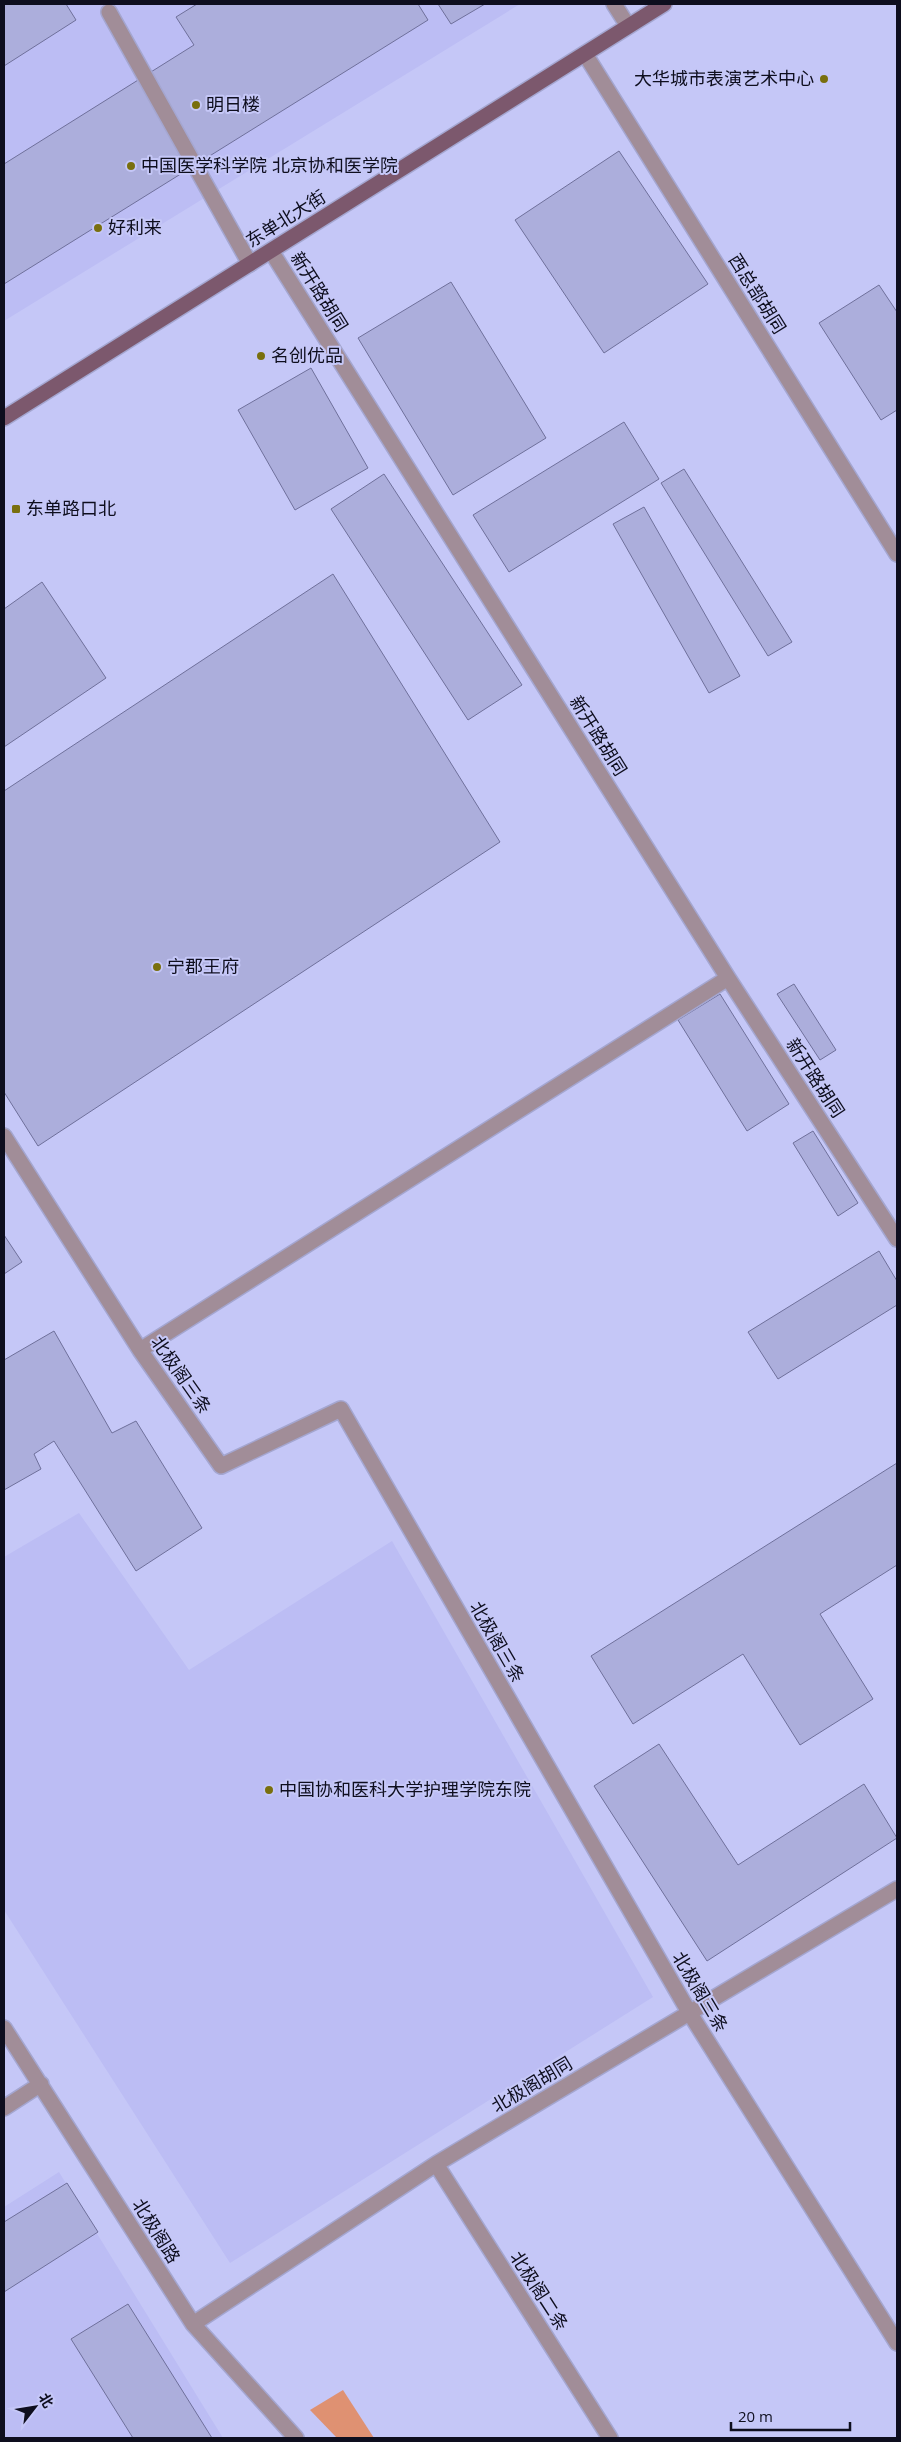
<svg xmlns="http://www.w3.org/2000/svg" width="901" height="2442" font-family="'Open Sans','Noto Sans SC',sans-serif">
	<style>
		.built { fill: #bcbdf4 }
		.green { fill: #df9172 }
		.building { fill: #acaedc; stroke: #6f709b }
		.lines { fill: none; stroke-linecap: round; stroke-linejoin: round }
		.minor-casing { stroke: #a4a6d0; stroke-width: 18 }
		.major-casing { stroke: #a4a6d0; stroke-width: 18 }
		.minor { stroke: #a18d98; stroke-width: 15 }
		.major { stroke: #7c586d; stroke-width: 15 }
		.poi-dot { fill: #796f0e; stroke: #c5c7f7; stroke-width: 2 }
		.labels { text-anchor: middle; stroke-width: 4; stroke-linejoin: round; paint-order: stroke }
		.poi-label { font-size: 18px; fill: #0e0e1e; stroke: #c5c7f7; text-anchor: start }
		.street-label { font-size: 18px; fill: #0e0e1e; stroke: #c5c7f7 }
	</style>
	<rect width="100%" height="100%" fill="#c5c7f7"/>
	<path class="built" d="M4 4H520L4 321Z
		M79 1513 189 1670 392 1541 653 1997 230 2263 4 1910V1557Z
		M59 2172 223 2438H4V2207Z"/>
	<path class="green" d="M343 2390 374 2438H337L310 2410Z"/>
	<path class="building" d="M4 4H66L76 20 4 66Z
		M197 4H418L428 20 4 284V164L194 45 176 17Z
		M438 4H485L451 24Z
		M619 151 708 284 604 353 515 220Z
		M451 282 546 438 453 495 358 338Z
		M879 285 897 312V410L881 420 819 323Z
		M311 368 368 468 295 510 238 410Z
		M624 422 659 479 509 572 473 515Z
		M684 469 792 642 768 656 661 483Z
		M384 474 522 685 468 720 331 509Z
		M644 507 740 676 709 693 613 524Z
		M333 574 500 842 38 1146 4 1092V791Z
		M42 582 106 678 4 747V609Z
		M794 984 836 1050 820 1060 777 994Z
		M720 994 789 1104 747 1131 678 1020Z
		M813 1131 858 1203 838 1216 793 1143Z
		M4 1235 22 1262 4 1274Z
		M879 1251 897 1281V1305L778 1379 748 1332Z
		M54 1331 112 1433 136 1421 202 1528 136 1571 54 1441 34 1454 41 1469 4 1490V1360Z
		M897 1463V1565L820 1614 873 1699 800 1745 743 1654 633 1724 591 1656Z
		M659 1744 738 1865 864 1784 897 1838 707 1961 594 1786Z
		M67 2183 98 2232 4 2292V2222Z
		M128 2304 212 2438H133L71 2339Z"/>
	<g class="lines">
		<defs>
			<path id="minor" d="M614 4 628 26
				M109 12 250 264
				M585 54 897 554
				M271 251 728 978 897 1239
				M4 1136 140 1350 221 1466 341 1409 689 2012 897 2343
				M140 1350 728 978
				M4 2028 193 2324 296 2438
				M4 2108 41 2084
				M436 2164 610 2438
				M193 2324 436 2164 897 1889"/>
			<path id="major" d="M4 418 664 4"/>
		</defs>
		<use href="#minor" class="minor-casing"/>
		<use href="#major" class="major-casing"/>
		<use href="#minor" class="minor"/>
		<use href="#major" class="major"/>
	</g>
	<g class="poi-dot">
		<circle cx="824" cy="79" r="5"/>
		<circle cx="196" cy="105" r="5"/>
		<circle cx="131" cy="166" r="5"/>
		<circle cx="98" cy="228" r="5"/>
		<circle cx="261" cy="356" r="5"/>
		<rect x="11" y="504" width="10" height="10" rx="2.5"/>
		<circle cx="157" cy="967" r="5"/>
		<circle cx="269" cy="1790" r="5"/>
	</g>
	<g class="labels">
		<g class="poi-label">
			<text x="814" y="85" text-anchor="end">大华城市表演艺术中心</text>
			<text x="206" y="111">明日楼</text>
			<text x="141" y="172">中国医学科学院 北京协和医学院</text>
			<text x="108" y="234">好利来</text>
			<text x="271" y="362">名创优品</text>
			<text x="26" y="515">东单路口北</text>
			<text x="167" y="973">宁郡王府</text>
			<text x="279" y="1796">中国协和医科大学护理学院东院</text>
		</g>
		<g class="street-label">
			<text transform="translate(286 219) rotate(-32)" y="6">东单北大街</text>
			<text transform="translate(319 292) rotate(58)" y="6">新开路胡同</text>
			<text transform="translate(757 294) rotate(58)" y="6">西总部胡同</text>
			<text transform="translate(598 736) rotate(58)" y="6">新开路胡同</text>
			<text transform="translate(815 1078) rotate(57)" y="6">新开路胡同</text>
			<text transform="translate(181 1375) rotate(55)" y="6">北极阁三条</text>
			<text transform="translate(497 1642) rotate(60)" y="6">北极阁三条</text>
			<text transform="translate(700 1992) rotate(59)" y="6">北极阁三条</text>
			<text transform="translate(532 2085) rotate(-31)" y="6">北极阁胡同</text>
			<text transform="translate(156 2231) rotate(58)" y="6">北极阁路</text>
			<text transform="translate(539 2291) rotate(57)" y="6">北极阁二条</text>
		</g>
	</g>
	<rect width="901" height="2442" fill="none" stroke="#0e0e1e" stroke-width="10"/>
	<g transform="translate(35 2407) rotate(59)" stroke="#c5c7f7" stroke-width="4" paint-order="stroke">
	<path d="M0-4L9 19L0 12L-9 19Z" fill="#0e0e1e"/>
	<text y="-8" font-size="14" font-weight="bold" text-anchor="middle" fill="#0e0e1e">北</text>
	</g>
	<path d="M731 2422v8h119v-8" fill="none" stroke="#0e0e1e" stroke-width="2.5"/>
	<text x="738" y="2422" font-size="15" fill="#0e0e1e" stroke="#c5c7f7" stroke-width="4" paint-order="stroke">20 m</text>
</svg>
